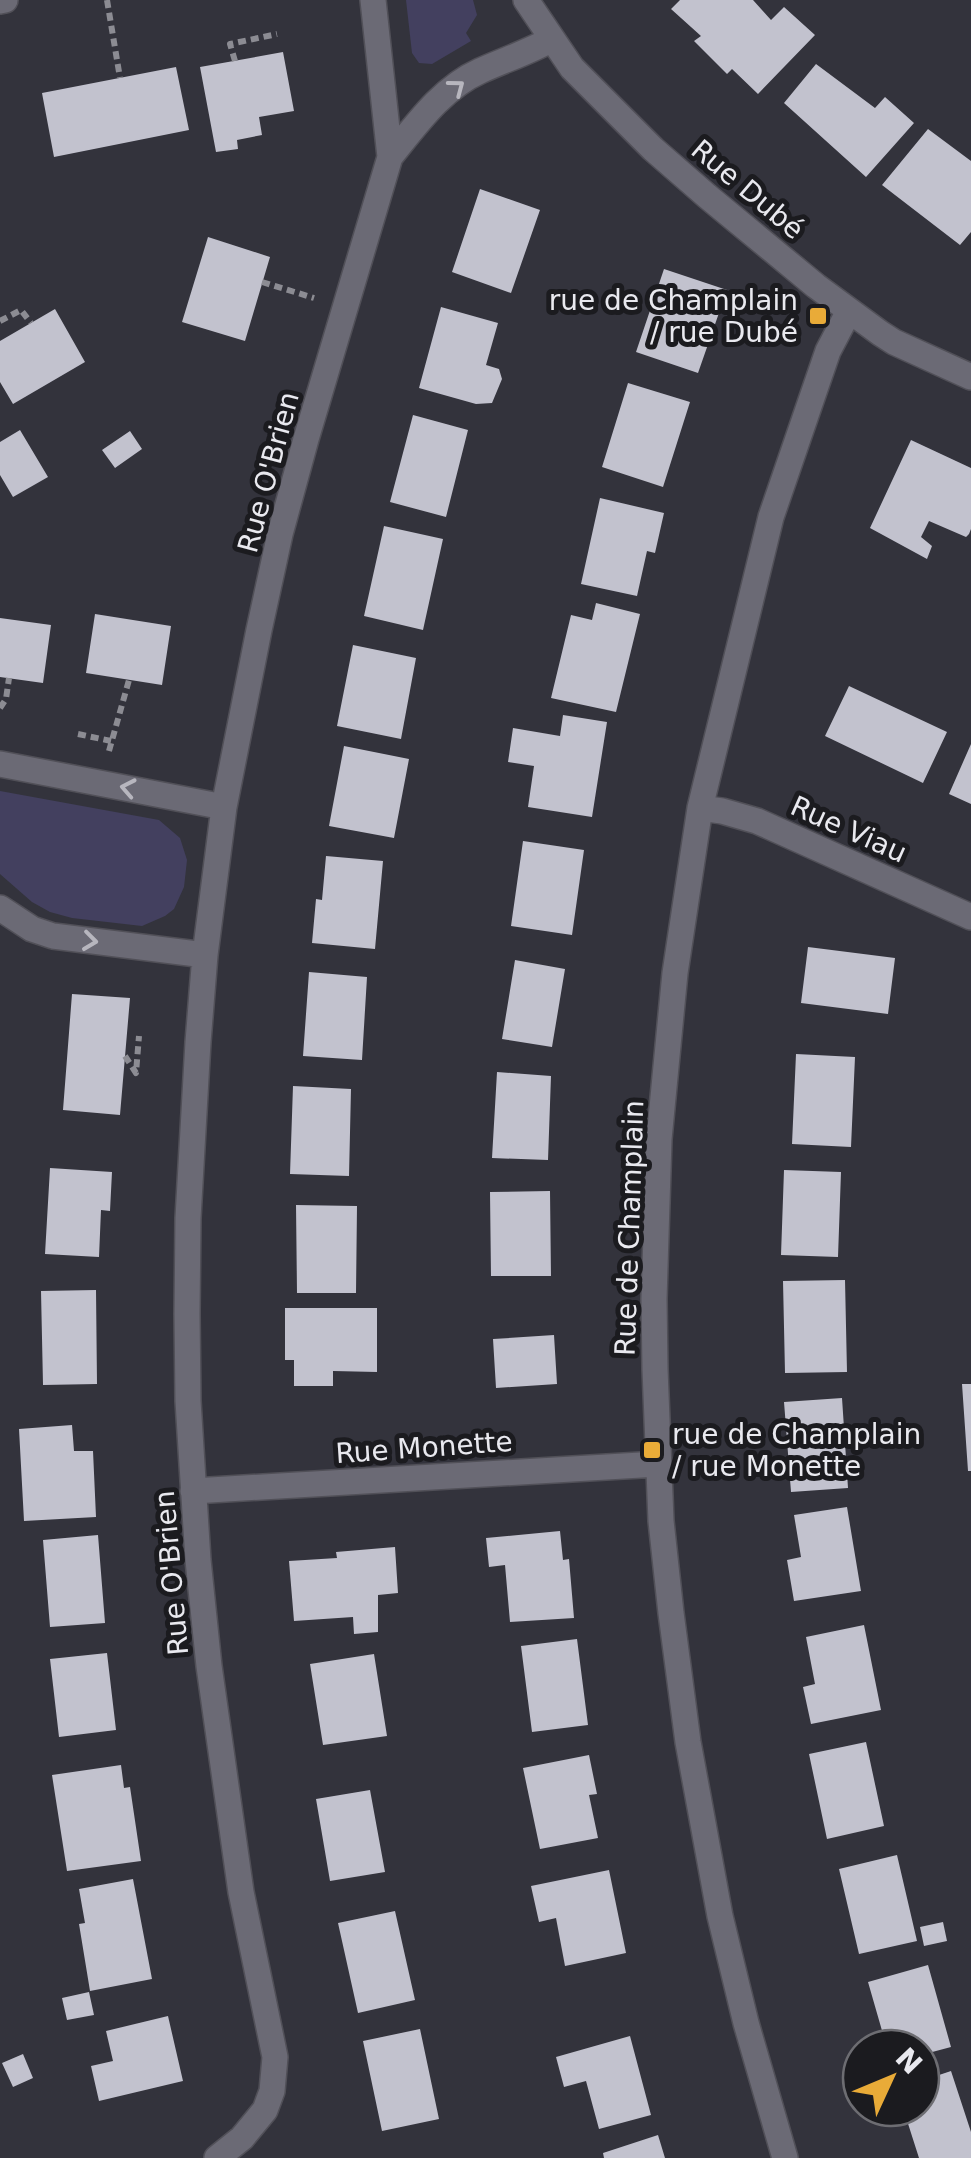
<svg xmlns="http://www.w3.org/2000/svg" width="971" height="2158" font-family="'DejaVu Sans',sans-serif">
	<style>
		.green { fill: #43405f }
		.building { fill: #c2c2ce }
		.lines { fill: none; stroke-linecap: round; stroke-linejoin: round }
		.minor-casing { stroke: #515058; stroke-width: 28 }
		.path { stroke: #8c8c93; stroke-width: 6; stroke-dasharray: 8 5; stroke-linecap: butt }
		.minor { stroke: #6b6a75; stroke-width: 25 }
		.oneway { stroke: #b7b6be }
		.poi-dot { fill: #e9ab38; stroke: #1b1b1f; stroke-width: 4 }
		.labels { text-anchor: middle; stroke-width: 10; stroke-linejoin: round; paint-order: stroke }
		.street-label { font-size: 28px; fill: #e9e9ef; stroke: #1b1b1f }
		.poi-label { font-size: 28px; fill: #e9e9ef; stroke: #1b1b1f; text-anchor: end }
	</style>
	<rect width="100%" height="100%" fill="#33333c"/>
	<path class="green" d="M406 0H473L477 15 466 33 471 41 432 64 419 63 412 53Z
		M0 791 159 820 180 838 187 860 184 887 174 909 165 916 142 926 72 918 50 912 32 902 0 874Z"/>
	<path class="building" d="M680 0H753L771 20 784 7 815 35 758 94 732 69 727 74 694 41 701 36 671 9Z
		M283 52 294 111 259 117 262 135 237 140 238 149 216 152 200 67Z
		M816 64 875 108 885 97 914 123 866 177 784 103Z
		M176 67 189 130 54 157 42 93Z
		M928 129 971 161V232L960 245 882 185Z
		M480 189 540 210 511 293 452 272Z
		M208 237 270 257 245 341 182 322Z
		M664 269 727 290 698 373 636 352Z
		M441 307 498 323 486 365 499 369 502 379 492 403 476 404 419 388Z
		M55 309 85 362 13 404 0 382V341Z
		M628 383 690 402 663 487 602 467Z
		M413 415 468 430 446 517 390 502Z
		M20 430 48 477 13 497 0 475V442Z
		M130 431 142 449 115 468 102 450Z
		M911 440 971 468V529L969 534 966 537 929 521 921 537 932 546 927 559 870 528Z
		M600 498 664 513 655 553 647 551 637 596 581 584Z
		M384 526 443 539 423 630 364 616Z
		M596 603 640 614 616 712 551 698 571 615 592 620Z
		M95 614 171 626 162 685 86 673Z
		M0 618 51 625 43 683 0 677Z
		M353 645 416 658 401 739 337 726Z
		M849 686 947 732 923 783 825 736Z
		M563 715 607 722 592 817 528 807 534 766 508 762 513 728 560 736Z
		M971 744V804L949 794Z
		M344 746 409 759 394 838 329 826Z
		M523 841 584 850 572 935 511 926Z
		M326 856 383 861 375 949 312 943 316 899 322 900Z
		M808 947 895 958 888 1014 801 1003Z
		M515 960 565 969 552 1047 502 1039Z
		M309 972 367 977 362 1060 303 1056Z
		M72 994 130 998 120 1115 63 1110Z
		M796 1054 855 1057 851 1147 792 1144Z
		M497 1072 551 1076 548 1160 492 1158Z
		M293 1086 351 1089 349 1176 290 1174Z
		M50 1168 112 1172 110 1211 101 1210 99 1257 45 1254Z
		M784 1170 841 1172 838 1257 781 1255Z
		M550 1191 551 1276H491L490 1192Z
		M296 1205 357 1206 356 1293H297Z
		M845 1280 847 1372 785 1373 783 1281Z
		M96 1290 97 1384 43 1385 41 1291Z
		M285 1308H377V1372L333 1371V1386H294V1360H285Z
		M554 1335 557 1384 496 1388 493 1339Z
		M962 1384H971V1471H968Z
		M842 1398 848 1488 791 1492 784 1402Z
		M72 1425 74 1451H93L96 1517 24 1521 19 1429Z
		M847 1507 861 1591 794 1601 787 1560 801 1557 794 1515Z
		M560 1531 563 1560 569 1559 574 1618 510 1622 505 1565 489 1567 486 1538Z
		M98 1535 105 1623 50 1627 43 1540Z
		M395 1547 398 1593 378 1595V1632L354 1634 353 1617 294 1621 289 1561 337 1558 336 1552Z
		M864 1625 881 1710 811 1724 803 1687 815 1684 806 1637Z
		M577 1639 588 1725 532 1732 521 1646Z
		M107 1653 116 1730 59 1737 50 1659Z
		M374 1654 387 1736 323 1745 310 1664Z
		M866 1742 884 1826 827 1839 809 1754Z
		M589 1755 597 1794 589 1795 598 1838 540 1849 523 1768Z
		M121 1765 124 1788 130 1787 141 1861 67 1871 52 1775Z
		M370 1790 385 1872 330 1881 316 1799Z
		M897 1855 917 1941 859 1954 839 1869Z
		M609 1870 626 1953 565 1966 556 1918 539 1922 531 1886Z
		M133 1879 152 1979 90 1991 79 1924 85 1923 79 1889Z
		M395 1911 415 2000 358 2013 338 1923Z
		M943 1922 947 1941 924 1946 920 1927Z
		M928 1965 951 2047 921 2055V2048H887L868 1982Z
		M89 1992 94 2015 67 2020 62 1998Z
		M168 2016 183 2081 99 2101 91 2066 113 2061 106 2031Z
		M420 2029 439 2119 382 2131 363 2041Z
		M630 2036 651 2115 599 2129 586 2081 564 2087 556 2057Z
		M23 2054 33 2078 13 2087 2 2063Z
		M951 2071 971 2132V2158H919L903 2108H921V2081Z
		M658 2135 665 2158H604L603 2153Z"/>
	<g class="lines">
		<defs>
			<path id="minor" d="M526 0 572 68 653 149 707 196 816 286 880 333 894 342 971 377
				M0 1 5 0
				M390 157C416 125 442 88 480 71 504 60 529 52 552 39
				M0 764 224 807
				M700 808 722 811 757 821 971 917
				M0 908 32 929 53 936 205 955
				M193 1491 658 1464
				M217 2158 242 2138 265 2110 272 2091 275 2057 241 1892 209 1666 198 1560 188 1401 187 1314 188 1218 198 1042 205 955 224 807 259 630 280 534 306 439 390 157 373 0
				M785 2158 746 2023 720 1916 688 1742 671 1613 661 1521 655 1369 654 1299 659 1139 675 973 700 808 771 517 828 351 849 311"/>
		</defs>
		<use href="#minor" class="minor-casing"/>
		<path class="path" d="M107 0 120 78
			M235 61 230 44 277 34
			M262 282 314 298
			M0 321 21 310 31 323
			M0 708 6 699 9 678
			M78 734 111 741
			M109 751 129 680
			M125 1056 136 1073 139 1036"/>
		<use href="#minor" class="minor"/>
	</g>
	<defs><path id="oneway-chevron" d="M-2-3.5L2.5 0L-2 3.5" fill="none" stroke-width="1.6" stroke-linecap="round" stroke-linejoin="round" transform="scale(2.5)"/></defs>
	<g class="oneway">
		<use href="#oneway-chevron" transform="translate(457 87) rotate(-37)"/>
		<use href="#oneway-chevron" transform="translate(128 788) rotate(-169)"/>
		<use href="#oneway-chevron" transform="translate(90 941) rotate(7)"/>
	</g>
	<g class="poi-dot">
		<rect x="808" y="306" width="20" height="20" rx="5"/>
		<rect x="642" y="1440" width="20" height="20" rx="5"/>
	</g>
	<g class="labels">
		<g class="street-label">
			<text transform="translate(748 189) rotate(40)" y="10">Rue Dubé</text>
			<text transform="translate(268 472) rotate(-75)" y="10">Rue O'Brien</text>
			<text transform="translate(849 829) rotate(24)" y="10">Rue Viau</text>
			<text transform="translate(629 1228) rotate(-88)" y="10">Rue de Champlain</text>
			<text transform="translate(424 1447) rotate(-4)" y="10">Rue Monette</text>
			<text transform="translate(171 1573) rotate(-95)" y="10">Rue O'Brien</text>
		</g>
		<g class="poi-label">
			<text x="798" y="310">rue de Champlain<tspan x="798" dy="32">/ rue Dubé</tspan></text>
			<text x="672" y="1444" text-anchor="start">rue de Champlain<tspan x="672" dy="32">/ rue Monette</tspan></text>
		</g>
	</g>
	<g transform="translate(891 2078) rotate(46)"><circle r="48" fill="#1b1b1f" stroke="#6d6d72" stroke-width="2.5"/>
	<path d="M0-8L18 38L0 25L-18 38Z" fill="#e9ab38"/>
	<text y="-15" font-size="28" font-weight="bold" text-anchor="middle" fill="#e9e9ef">N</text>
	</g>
</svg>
